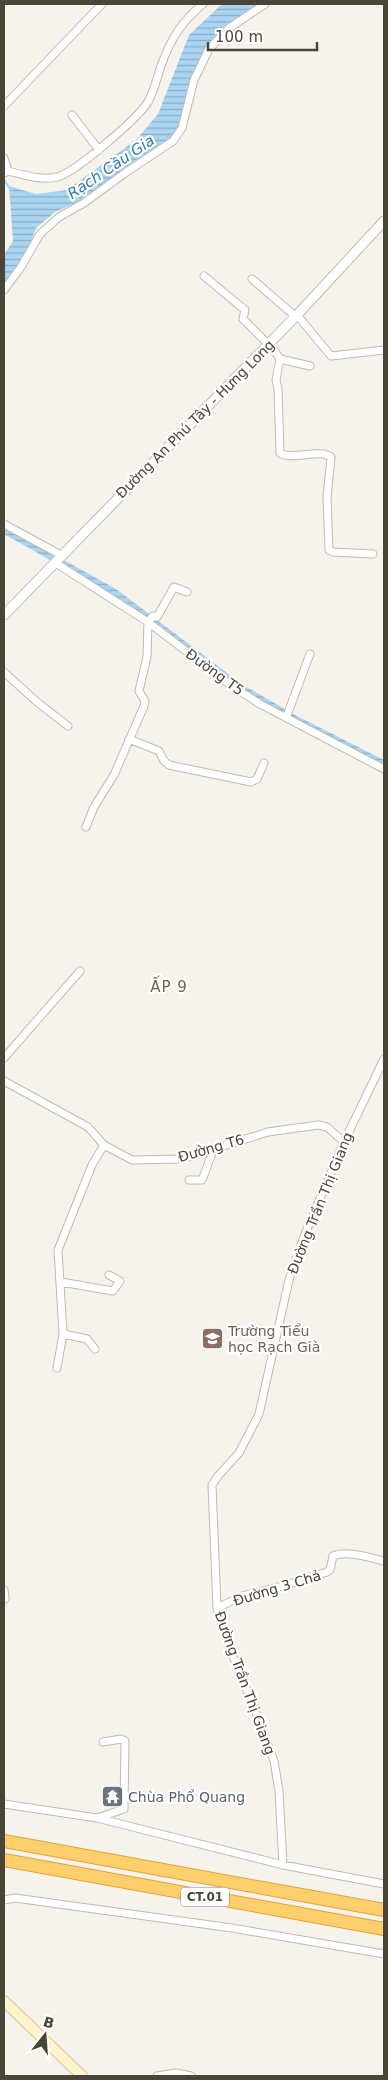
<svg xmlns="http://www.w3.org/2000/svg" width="388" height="2080" font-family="'DejaVu Sans',sans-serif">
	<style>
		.water { fill: url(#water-rules) }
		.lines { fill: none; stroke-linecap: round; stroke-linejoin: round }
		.stream { stroke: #a9d4f2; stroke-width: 2 }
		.minor-casing { stroke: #c2bbae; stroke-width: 9 }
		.tertiary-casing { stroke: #c2bbae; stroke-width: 11 }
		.secondary-casing { stroke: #d6c79b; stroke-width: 12 }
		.motorway-casing { stroke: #e0a43c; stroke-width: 14 }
		.minor { stroke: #fff; stroke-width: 7 }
		.tertiary { stroke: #fff; stroke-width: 9 }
		.secondary { stroke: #fff3cd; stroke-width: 10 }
		.motorway { stroke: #ffcf6e; stroke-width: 12 }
		.labels { text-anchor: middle; stroke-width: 4.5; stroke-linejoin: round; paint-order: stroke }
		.shield { fill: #fff; stroke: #817c74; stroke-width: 1 }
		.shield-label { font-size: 12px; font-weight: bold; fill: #4b4439 }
		.street-label { font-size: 14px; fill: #4b4439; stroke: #fff }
		.education-label { font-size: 14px; fill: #785e54; stroke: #fff; text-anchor: start }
		.worship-label { font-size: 14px; fill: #5b616d; stroke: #fff; text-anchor: start }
		.water-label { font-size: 15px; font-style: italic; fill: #2e7ab2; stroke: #fff }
		.neighbourhood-label { font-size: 15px; letter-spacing: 1px; fill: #6e6250; stroke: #fff }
	</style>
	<defs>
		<pattern id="water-rules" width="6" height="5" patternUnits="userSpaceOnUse" patternTransform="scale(1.25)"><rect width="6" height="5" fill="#a9d4f2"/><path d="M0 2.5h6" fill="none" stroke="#8caec5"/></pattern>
	</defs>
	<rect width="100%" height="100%" fill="#f6f3ec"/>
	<path class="water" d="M222 4H260L229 25 204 51 189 84 180 128 168 142 136 160 91 196 55 212 36 228 23 262 4 286V255L13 241 9 186 36 194 67 190 136 140 158 114 189 35Z
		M4 527 116 589 243 685 297 716 384 760V766L257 699 75 574 4 534Z"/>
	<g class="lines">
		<path class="stream" d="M4 180 11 190"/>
		<defs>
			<path id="minor" d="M4 106 102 4
				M72 115 99 150
				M4 158 8 171
				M4 173 8 171C24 175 42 181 57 177 75 173 138 118 148 102 154 91 157 78 161 66 170 40 182 21 203 4
				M204 276 245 310 243 319 269 345
				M252 279 296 317
				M4 290 21 267 40 234 59 217 84 203 125 173 173 141 182 128 194 80 209 49 228 29 265 4
				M297 315 331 356 384 350
				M270 344 280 359 310 366
				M280 359 276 380 278 389 280 453C292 461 319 448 331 457L327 497 329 550 333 552 373 554
				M4 524 61 555
				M54 562 148 622 229 684 260 704 384 769
				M4 672 37 702 68 726
				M286 718 310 654
				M129 739 159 751 164 761 169 765 251 782 257 779 264 763
				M86 827 94 807 114 775 144 706 145 701 139 691 147 657 148 622 153 616 157 617 174 587 187 592
				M4 1058 80 971
				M4 1081 88 1127 104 1145 132 1160 182 1159 268 1132 318 1125 327 1127 344 1142
				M189 1180H202L214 1148
				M61 1282 113 1291 120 1281 109 1275
				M63 1334 87 1339 95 1349
				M57 1368 63 1334 58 1250 92 1165 104 1145
				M4 1590 5 1599
				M217 1608 242 1596 283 1586 327 1572 330 1570 333 1556C347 1550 370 1558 384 1561
				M4 1804 97 1818 283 1865 384 1884
				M97 1818 124 1809 125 1741 121 1739 103 1742
				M283 1865 279 1791 274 1761 257 1715 229 1647 217 1608 212 1485 218 1476 239 1453 259 1414 289 1280 305 1234 344 1142 384 1059
				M4 1900 15 1898 232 1928 384 1954
				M157 2076 176 2073 191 2076"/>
			<path id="tertiary" d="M4 615 297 315 384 221"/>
			<path id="secondary" d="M4 2001 82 2076"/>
			<path id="motorway" d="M4 1841 384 1910
				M4 1860 384 1929"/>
		</defs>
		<use href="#minor" class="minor-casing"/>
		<use href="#tertiary" class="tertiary-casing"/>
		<use href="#secondary" class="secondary-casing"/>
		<use href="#motorway" class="motorway-casing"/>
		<use href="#minor" class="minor"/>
		<use href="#tertiary" class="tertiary"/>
		<use href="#secondary" class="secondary"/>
		<use href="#motorway" class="motorway"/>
	</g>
	<defs>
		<symbol id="school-square" viewBox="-11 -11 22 22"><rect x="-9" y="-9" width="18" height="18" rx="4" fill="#8d6e63" stroke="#fff"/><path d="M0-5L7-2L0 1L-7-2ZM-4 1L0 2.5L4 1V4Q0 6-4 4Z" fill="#fff"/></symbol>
		<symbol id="temple-square" viewBox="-11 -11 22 22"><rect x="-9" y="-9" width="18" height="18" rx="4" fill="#6b7280" stroke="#fff"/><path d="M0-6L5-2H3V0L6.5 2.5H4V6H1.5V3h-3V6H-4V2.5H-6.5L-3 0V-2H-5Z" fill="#fff"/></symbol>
	</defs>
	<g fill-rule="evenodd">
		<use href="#school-square" x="200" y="1326" width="25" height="25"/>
		<use href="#temple-square" x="100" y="1784" width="25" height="25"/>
	</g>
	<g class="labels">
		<rect class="shield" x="181" y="1887.5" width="48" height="19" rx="4"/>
		<g class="shield-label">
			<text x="205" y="1901">CT.01</text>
		</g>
		<g class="street-label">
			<text transform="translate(195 419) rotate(-45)" y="5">Đường An Phú Tây - Hưng Long</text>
			<text transform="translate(215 672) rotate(36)" y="5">Đường T5</text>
			<text transform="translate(211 1148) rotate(-16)" y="5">Đường T6</text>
			<text transform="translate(320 1203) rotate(-68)" y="5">Đường Trần Thị Giang</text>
			<text transform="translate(277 1588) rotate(-17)" y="5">Đường 3 Chả</text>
			<text transform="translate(245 1683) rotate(70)" y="5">Đường Trần Thị Giang</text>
		</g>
		<g class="education-label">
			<text x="228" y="1336">Trường Tiểu<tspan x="228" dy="16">học Rạch Già</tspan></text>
		</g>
		<g class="worship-label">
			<text x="128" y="1802">Chùa Phổ Quang</text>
		</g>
		<g class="water-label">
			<text transform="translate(111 167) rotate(-34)" y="5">Rạch Cầu Gia</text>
		</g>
		<g class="neighbourhood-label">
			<text x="169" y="992">ẤP 9</text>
		</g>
	</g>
	<rect width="388" height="2080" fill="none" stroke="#4b4439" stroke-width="10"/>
	<g transform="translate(45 2035) rotate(17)" stroke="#ffffff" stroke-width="4" paint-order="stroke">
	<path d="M0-4L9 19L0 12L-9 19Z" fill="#4b4439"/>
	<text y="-8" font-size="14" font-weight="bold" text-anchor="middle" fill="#4b4439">B</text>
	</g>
	<path d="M208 42v8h109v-8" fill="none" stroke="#4b4439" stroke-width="2.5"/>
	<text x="215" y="42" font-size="15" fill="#4b4439" stroke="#ffffff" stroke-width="4" paint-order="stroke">100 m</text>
</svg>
